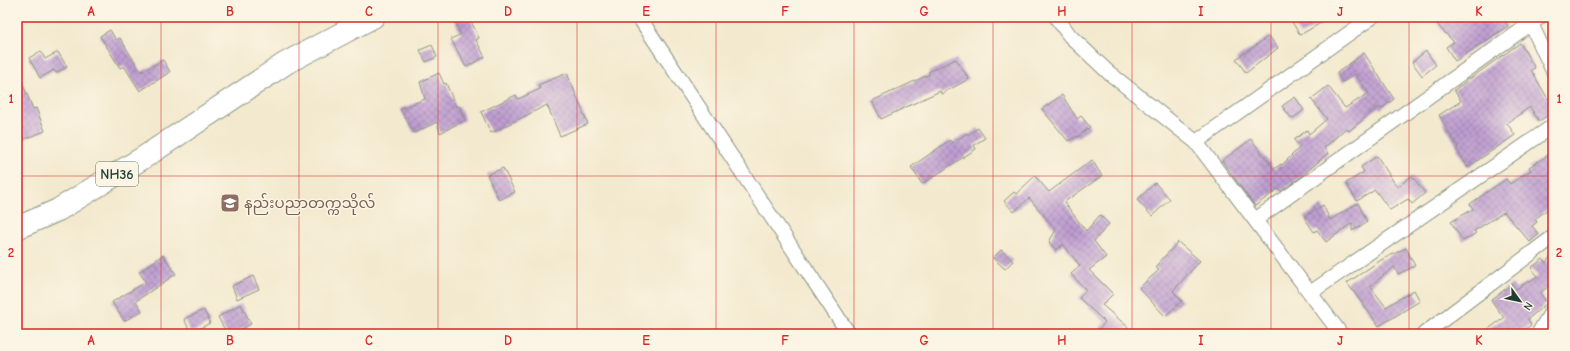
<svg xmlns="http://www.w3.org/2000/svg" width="1570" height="351" font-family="'Comic Neue','Noto Sans Myanmar',sans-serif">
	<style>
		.building { fill: url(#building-cross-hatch) }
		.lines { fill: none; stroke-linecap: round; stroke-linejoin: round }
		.street-casing { stroke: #899381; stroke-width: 16 }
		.highway-casing { stroke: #899381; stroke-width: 24 }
		.street { stroke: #fff; stroke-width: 14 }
		.highway { stroke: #fff; stroke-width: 22 }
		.grid { fill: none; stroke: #d62828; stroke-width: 1; stroke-opacity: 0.55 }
		.labels { text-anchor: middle; stroke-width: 3; stroke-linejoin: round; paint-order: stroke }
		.shield { fill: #fcf5e5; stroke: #617469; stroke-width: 1 }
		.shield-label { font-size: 14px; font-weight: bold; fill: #1f3d34 }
		.education-label { font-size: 15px; fill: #785e54; stroke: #fcf5e5; text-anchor: start }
		.neatline { fill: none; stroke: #d62828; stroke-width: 1.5 }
		.grid-label { font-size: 13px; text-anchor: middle; font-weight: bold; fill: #d62828 }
	</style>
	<defs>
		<pattern id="building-cross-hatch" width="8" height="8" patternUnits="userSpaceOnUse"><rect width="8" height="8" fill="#bf9ed1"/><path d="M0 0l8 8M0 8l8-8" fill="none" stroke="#9b82aa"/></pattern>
	</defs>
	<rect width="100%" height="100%" fill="#fcf5e5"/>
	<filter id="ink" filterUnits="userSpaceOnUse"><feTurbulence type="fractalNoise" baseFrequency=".025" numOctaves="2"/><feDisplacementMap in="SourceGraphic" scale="8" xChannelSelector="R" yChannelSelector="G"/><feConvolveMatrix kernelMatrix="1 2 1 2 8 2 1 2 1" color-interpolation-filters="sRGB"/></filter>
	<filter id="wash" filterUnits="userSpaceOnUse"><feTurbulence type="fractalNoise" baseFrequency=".012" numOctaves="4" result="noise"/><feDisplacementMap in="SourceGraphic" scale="16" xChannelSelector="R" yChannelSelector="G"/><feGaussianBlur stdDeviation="0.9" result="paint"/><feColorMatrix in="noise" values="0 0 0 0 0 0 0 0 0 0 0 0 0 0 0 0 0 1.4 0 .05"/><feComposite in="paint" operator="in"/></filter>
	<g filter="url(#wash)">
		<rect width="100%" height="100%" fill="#f3e9ce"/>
		<g id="blocks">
			<path class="building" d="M453 17H469L479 38 476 40 485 57 466 67 451 39 461 34Z
				M1289 17H1331L1300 35Z
				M1433 17H1501L1508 26 1455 61 1446 47 1454 42 1441 29Z
				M110 30 116 40 120 38 141 72 163 60 170 72 140 91 124 66 120 68 100 36Z
				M1269 36 1278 48 1246 73 1236 59Z
				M1520 43 1535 68 1531 70 1548 99 1553 96V112L1539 121 1530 107 1507 123 1515 135 1468 167 1457 150 1458 148 1439 115 1461 101 1454 90Z
				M432 45 437 57 426 62 420 50Z
				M41 51 45 59 58 52 67 67 56 73 54 70 40 78 29 58Z
				M1426 51 1436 65 1422 76 1412 62Z
				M1364 53 1394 99 1381 109 1379 107 1349 131 1346 128 1324 148 1328 153 1301 177 1281 191 1278 189 1255 206 1222 161 1251 139 1274 169 1281 164 1282 165 1300 147 1294 140 1307 130 1309 134 1327 119 1311 99 1328 86 1345 108 1369 93 1355 74 1343 82 1337 73Z
				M956 59 969 79 941 94 940 91 881 119 872 101 930 74 928 72Z
				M17 70 33 109 36 108 45 131 17 142Z
				M439 73 444 84 446 83 456 107 459 106 465 120 440 133 437 122 414 133 400 109 425 99 420 82Z
				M567 73 588 124 560 136 547 105 491 133 481 112 516 95 518 99 540 89 538 85Z
				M1062 95 1077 119 1081 116 1090 127 1078 137 1077 136 1068 141 1042 109Z
				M1295 97 1304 110 1292 119 1282 106Z
				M978 128 985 138 974 145 976 149 922 184 911 167 950 140 952 143 967 133 968 135Z
				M1553 152V205L1535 219 1537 222 1532 226 1539 234 1530 242 1504 212 1474 231 1476 233 1463 241 1451 222 1473 209 1470 204 1484 194 1506 179 1510 184 1531 170 1529 167Z
				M1377 156 1397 187 1412 176 1425 193 1412 204 1408 199 1390 210 1375 190 1357 201 1346 183 1364 172 1361 167Z
				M1092 160 1102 176 1064 202 1086 231 1100 215 1109 224 1094 241 1106 257 1089 270 1113 294 1102 305 1128 327 1123 334H1095L1105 322 1079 298 1086 290 1071 274 1080 266 1063 244 1056 250 1049 242 1056 230 1029 198 1014 212 1004 201 1014 192 1016 194 1035 176 1049 192Z
				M503 168 515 192 499 200 487 175Z
				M1155 183 1170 199 1152 216 1137 200Z
				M1358 203 1367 222 1352 231V223L1326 242 1317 230 1314 232 1304 217 1323 205 1330 220Z
				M1178 242 1200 261 1173 291 1182 301 1165 316 1139 288 1159 270 1155 267Z
				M1406 248 1415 266 1398 274 1394 267 1370 286 1386 307 1414 290 1420 301 1379 326 1347 283 1381 260Z
				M1001 250 1013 261 1005 269 993 258Z
				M1553 252V283L1540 293 1547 303 1528 319 1531 325 1520 334H1515L1511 329 1504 334H1481L1504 318 1491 300 1512 284 1516 289 1538 276 1531 268 1543 259 1546 263Z
				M163 255 176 274 136 301 142 311 124 321 112 302 146 282 139 272Z
				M253 276 259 289 237 299 232 286Z
				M241 304 251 324 232 334H227L218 317Z
				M204 310 210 323 191 333 184 319Z"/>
		</g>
	</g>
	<g filter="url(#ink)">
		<use href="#blocks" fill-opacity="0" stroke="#899381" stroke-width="1"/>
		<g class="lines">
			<defs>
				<path id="street" d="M639 17 849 334
					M1056 17 1070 36 1108 72 1196 142 1341 334
					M1528 17 1553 71
					M1196 142 1372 17
					M1255 220 1540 17
					M1310 293 1553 126
					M1424 334 1553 237
					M1538 334 1553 309"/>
				<path id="highway" d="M17 228 58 210 146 156 286 63 373 17"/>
			</defs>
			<use href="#street" class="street-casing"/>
			<use href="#highway" class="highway-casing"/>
			<use href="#street" class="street"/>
			<use href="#highway" class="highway"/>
		</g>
	</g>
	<path class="grid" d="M161 17V334M299 17V334M438 17V334M577 17V334M716 17V334M854 17V334M993 17V334M1132 17V334M1271 17V334M1409 17V334M17 176H1553"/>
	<defs>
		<symbol id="university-square" viewBox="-11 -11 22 22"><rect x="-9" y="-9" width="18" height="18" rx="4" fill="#8d6e63" stroke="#fcf5e5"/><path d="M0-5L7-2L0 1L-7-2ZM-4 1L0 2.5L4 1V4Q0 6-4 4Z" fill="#fff"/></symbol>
	</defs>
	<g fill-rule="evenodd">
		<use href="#university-square" x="219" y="192" width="22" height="22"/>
	</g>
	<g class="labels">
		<rect class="shield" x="96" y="162" width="42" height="24" rx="3"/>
		<g class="shield-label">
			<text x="117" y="179">NH36</text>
		</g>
		<g class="education-label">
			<text x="244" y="208">နည်းပညာတက္ကသိုလ်</text>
		</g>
	</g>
	<rect width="1570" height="351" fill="none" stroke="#fcf5e5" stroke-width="44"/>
	<g transform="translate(1520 301) rotate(123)" stroke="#fcf5e5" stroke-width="3" paint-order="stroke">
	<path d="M0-3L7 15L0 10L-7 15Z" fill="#1f3d34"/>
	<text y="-6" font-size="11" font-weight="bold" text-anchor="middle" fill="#1f3d34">N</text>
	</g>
	<rect x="22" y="22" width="1526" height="307" class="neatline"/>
	<g class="grid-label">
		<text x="91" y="16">A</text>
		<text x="230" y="16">B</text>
		<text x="369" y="16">C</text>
		<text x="508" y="16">D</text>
		<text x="646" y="16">E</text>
		<text x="785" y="16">F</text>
		<text x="924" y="16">G</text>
		<text x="1062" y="16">H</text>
		<text x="1201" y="16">I</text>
		<text x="1340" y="16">J</text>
		<text x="1479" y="16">K</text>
		<text x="11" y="103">1</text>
		<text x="1559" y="103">1</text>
		<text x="11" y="257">2</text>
		<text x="1559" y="257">2</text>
		<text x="91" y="345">A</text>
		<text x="230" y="345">B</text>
		<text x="369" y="345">C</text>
		<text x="508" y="345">D</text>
		<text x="646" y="345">E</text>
		<text x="785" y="345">F</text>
		<text x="924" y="345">G</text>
		<text x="1062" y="345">H</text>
		<text x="1201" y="345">I</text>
		<text x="1340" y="345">J</text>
		<text x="1479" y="345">K</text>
	</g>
</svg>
